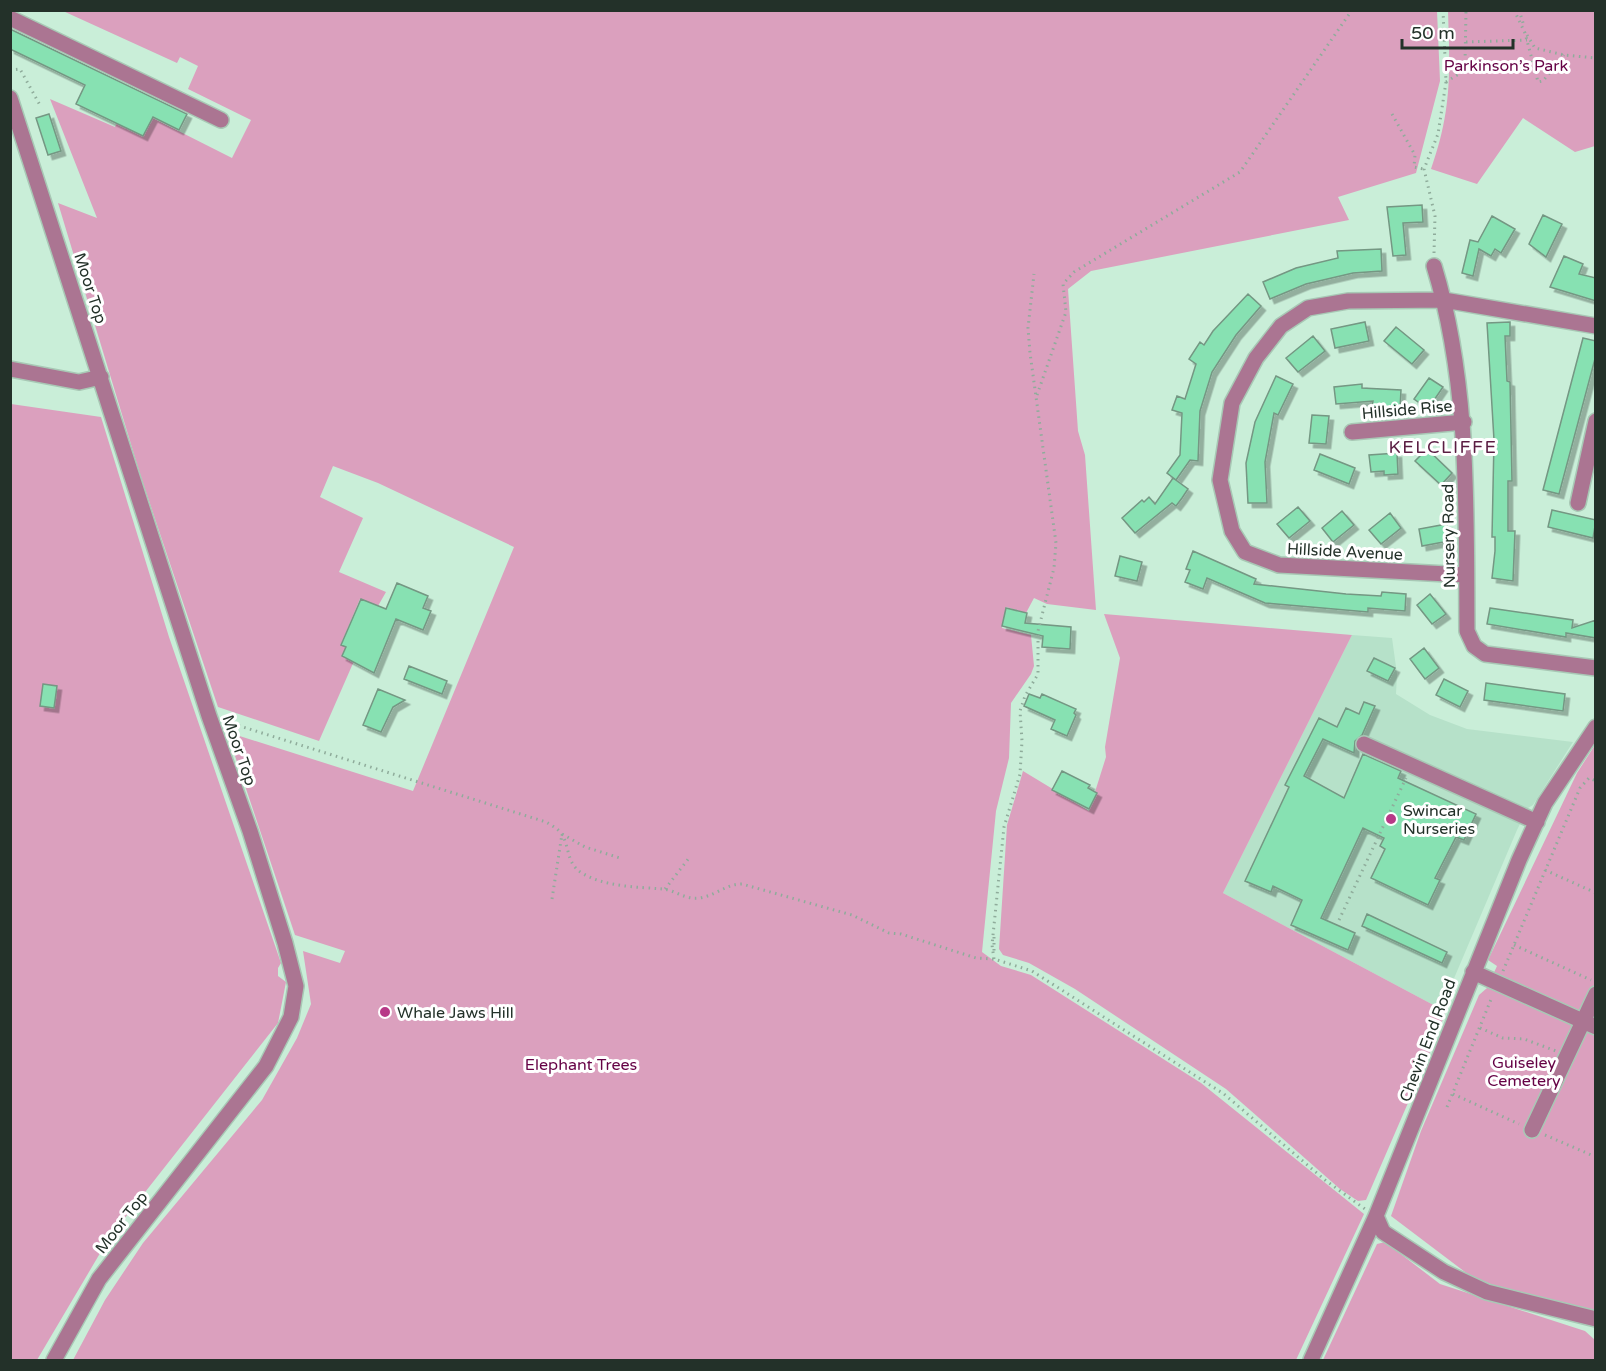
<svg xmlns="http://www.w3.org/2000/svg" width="1606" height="1371" font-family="'Varela Round',sans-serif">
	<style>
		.built { fill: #b6e1c9 }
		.green { fill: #dba0be }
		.building { fill: #87e1b2; stroke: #749783; stroke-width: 1.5; filter: url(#shadow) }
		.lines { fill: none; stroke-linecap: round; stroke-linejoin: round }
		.minor-casing { stroke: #a8c8b5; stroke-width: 18 }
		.path { stroke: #8fac9b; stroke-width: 3; stroke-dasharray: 1.5 4.5; stroke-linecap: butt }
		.minor { stroke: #ab7592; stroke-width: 15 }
		.poi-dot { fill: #b73987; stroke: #fff; stroke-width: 2 }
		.labels { text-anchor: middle; stroke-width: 6; stroke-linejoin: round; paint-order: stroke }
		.park-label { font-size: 16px; fill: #650245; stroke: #fff }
		.street-label { font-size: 16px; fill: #233129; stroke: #fff }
		.poi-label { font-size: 16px; fill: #233129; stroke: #fff; text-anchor: start }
		.neighbourhood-label { font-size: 18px; letter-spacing: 1.5px; fill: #5a1d42; stroke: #fff }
	</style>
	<defs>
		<filter id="shadow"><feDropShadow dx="4.5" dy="4.5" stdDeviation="0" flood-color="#0004"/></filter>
	</defs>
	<rect width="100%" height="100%" fill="#c9eed8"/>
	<path class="built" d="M1352 635 1392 638 1397 674 1396 694 1430 715 1467 729 1573 742 1533 805 1528 808 1517 830 1441 1009 1223 893Z"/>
	<path class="green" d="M63 11H1437L1440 81 1416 173 1338 197 1349 220 1091 271 1068 289 1078 431 1085 455 1096 610 1047 604 1034 598 1026 613 1006 607 1002 628 1031 635 1034 666 1031 674 1011 703 1009 758 996 811 982 952 1001 966 1031 975 1201 1083 1364 1214 1296 1360H73L105 1300 143 1243 262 1100 297 1038 311 1004 303 951 340 963 345 951 295 935 227 732 413 791 514 547 378 483 333 466 320 497 363 518 339 572 386 592 378 606 360 599 341 644 346 647 342 656 354 661 319 741 218 707 140 474 58 203 97 218 50 99 115 127 125 104 232 158 251 120 188 89 198 66 180 57 177 63Z
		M1448 11H1595V146L1575 152 1523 118 1477 184 1431 169C1452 110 1450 72 1448 11Z
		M11 404 101 417 169 637 281 963 278 968V976L286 982 278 1023 109 1238 37 1360H11Z
		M1104 614 1352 635 1223 893 1441 1009 1445 1014 1435 1039 1427 1038 1424 1047 1430 1052 1366 1200 1358 1201 1340 1189 1226 1089 1075 989 1029 963 1003 955 999 949 1007 825 1023 771 1089 811 1106 757 1105 747 1120 658Z
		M1595 745V1311L1500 1288 1469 1275 1391 1216 1421 1131 1479 995 1487 988 1497 966 1488 960 1577 773Z
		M1385 1242 1440 1284 1585 1331 1595 1340V1360H1323L1377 1244Z"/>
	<path class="building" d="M10 29 187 114 179 130 153 117 143 136 76 104 85 85 10 49Z
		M49 114 61 151 48 155 36 118Z
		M1422 205 1423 222 1403 223 1406 255 1393 256 1387 207Z
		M1543 215 1562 224 1546 257 1529 244Z
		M1492 216 1515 229 1501 253 1495 249 1491 256 1479 249 1473 276 1462 273 1470 240 1478 242Z
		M1381 249 1382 271 1353 273 1306 284 1270 299 1263 282 1296 268 1338 258 1337 251Z
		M1564 256 1583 264 1579 274 1596 278V301L1550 287Z
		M1248 294 1261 306 1236 335 1212 372 1200 411 1198 461 1190 460 1176 480 1167 473 1180 455 1182 413 1172 410 1177 396 1185 399 1196 364 1189 359 1200 342 1204 345 1213 331Z
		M1365 322 1369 341 1335 348 1331 329Z
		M1510 322V336H1505L1507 381 1510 382 1512 481H1508V531H1515L1513 581 1492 578 1495 551V537H1492L1494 440 1487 323Z
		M1396 327 1424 350 1412 364 1384 341Z
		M1313 336 1325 351 1298 372 1286 358Z
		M1583 338 1596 341V355L1559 494 1543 490Z
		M1276 376 1293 384 1278 415 1274 413 1265 462 1267 503H1248L1246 463 1255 422Z
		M1429 378 1443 387 1428 409 1414 399Z
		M1362 384V388L1401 390 1400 408 1372 407 1373 401 1336 404 1334 387Z
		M1312 415 1329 416 1326 444 1309 443Z
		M1427 449 1452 473 1441 485 1415 461Z
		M1397 453 1398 474 1384 475V471L1371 472 1369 455Z
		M1320 454 1355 468 1349 484 1314 470Z
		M1173 478 1188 489 1182 498 1176 506 1172 503 1135 533 1122 518 1142 500 1144 502 1149 497 1155 504Z
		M1298 507 1310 521 1289 538 1277 524Z
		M1552 510 1596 520 1593 538 1548 527Z
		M1342 511 1354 525 1333 542 1322 528Z
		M1390 513 1401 528 1381 544 1369 530Z
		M1447 524 1449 541 1422 546 1419 529Z
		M1193 551 1256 579 1254 584 1346 594 1381 596 1382 592 1406 594 1405 611 1368 608V612L1265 603 1207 578 1203 589 1185 582 1190 570 1186 569Z
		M1120 556 1142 562 1137 581 1115 576Z
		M397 583 428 596 423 608 431 611 423 630 396 619 374 673 342 656 346 647 341 645 361 599 386 609Z
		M1430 594 1446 614 1432 624 1417 605Z
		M1006 608 1027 613 1025 623 1071 627 1070 649 1042 647 1043 636 1002 626Z
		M1490 608 1573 620 1572 628 1596 620V638L1566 633V637L1487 624Z
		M1424 648 1439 668 1425 679 1410 659Z
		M1374 658 1395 668 1388 681 1367 671Z
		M409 666 447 681 442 694 404 679Z
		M1444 679 1468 691 1460 707 1436 695Z
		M1486 683 1565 694 1563 711 1484 700Z
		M43 684 57 686 54 708 40 706Z
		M378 689 405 700 393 707 381 732 363 725Z
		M1029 694 1040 698 1042 694 1076 709 1074 713 1076 715 1067 736 1051 729 1055 720 1024 706Z
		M1364 702 1375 706 1362 735 1355 741 1354 753 1323 739 1304 776 1344 798 1363 754 1401 771 1398 778 1476 814 1464 840 1456 837 1435 878 1440 880 1428 905 1371 878 1385 849 1380 846 1384 838 1363 828 1321 918 1355 933 1348 950 1291 925 1302 900 1273 886 1271 892 1245 881 1289 787 1285 785 1319 718 1337 727 1346 708 1359 714Z
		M1062 771 1090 785 1088 788 1097 793 1089 809 1052 790Z
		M1367 914 1447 952 1442 963 1362 926Z"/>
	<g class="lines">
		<defs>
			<path id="minor" d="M10 18 221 120
				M10 98 209 716 250 831 285 943 296 986 291 1017 266 1066 99 1279 54 1360
				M1434 266C1470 384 1466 508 1467 631L1474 646 1485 654 1596 668
				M10 369 79 382 101 377
				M1352 432 1464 422
				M1578 503 1596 421
				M1466 575 1279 565 1245 552 1232 531 1220 480 1232 403 1256 358 1281 326 1308 308 1348 301 1444 300 1596 326
				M1364 744 1537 822
				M1473 972 1596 1027
				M1532 1130 1596 994
				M1376 1216 1383 1232 1444 1272 1487 1292 1596 1319
				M1311 1360 1376 1216 1519 860 1545 803 1596 727"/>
		</defs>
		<use href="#minor" class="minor-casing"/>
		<path class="path" d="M1514 10 1525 33 1538 82 1543 81 1564 55
			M1519 10 1524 26
			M1527 35 1535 48 1564 55 1596 58
			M1466 42 1527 40
			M10 70 20 69 41 107
			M1446 82 1462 72 1465 64 1466 10
			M1392 114 1415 155 1414 167 1424 169
			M1434 253 1435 216 1424 169 1438 134 1446 82 1443 10
			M1037 395 1066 312 1063 284 1074 272 1240 172 1352 10
			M227 722 546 822C551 825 557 828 561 833 570 846 566 864 582 873 604 887 638 887 663 889 675 890 685 900 699 898 715 896 726 884 742 884L852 915 889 933 901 934 976 958 994 959 1032 971 1224 1094 1325 1180 1365 1209
			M1545 870 1596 893
			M665 889 689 858
			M552 899 562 834 585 847 620 858
			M1339 920 1406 778
			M994 937V955
			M1514 945 1591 980
			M994 959 992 945 1004 827 1020 774 1022 741 1020 711 1025 696 1038 674V631L1054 568 1056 543 1030 353 1028 328 1034 274
			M1503 971 1580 788 1589 778 1596 781
			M1480 1028 1503 1038 1524 1039 1556 1051
			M1453 1094 1519 1124
			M1447 1107 1492 997
			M1545 1135 1596 1157"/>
		<use href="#minor" class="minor"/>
	</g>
	<g class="poi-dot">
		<circle cx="1391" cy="819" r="6"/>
		<circle cx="385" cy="1012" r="6"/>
	</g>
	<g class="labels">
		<g class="park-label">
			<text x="1506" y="71">Parkinson’s Park</text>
			<text x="1524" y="1068">Guiseley<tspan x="1524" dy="18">Cemetery</tspan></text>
			<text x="581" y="1070">Elephant Trees</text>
		</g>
		<g class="street-label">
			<text transform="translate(91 288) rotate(72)" y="6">Moor Top</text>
			<text transform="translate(1407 409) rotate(-5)" y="6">Hillside Rise</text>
			<text transform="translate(1448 536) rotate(-91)" y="6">Nursery Road</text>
			<text transform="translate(1345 551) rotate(3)" y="6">Hillside Avenue</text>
			<text transform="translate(240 750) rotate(71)" y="6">Moor Top</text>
			<text transform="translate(1427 1040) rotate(-69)" y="6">Chevin End Road</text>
			<text transform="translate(121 1222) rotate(-52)" y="6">Moor Top</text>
		</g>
		<g class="poi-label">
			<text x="1403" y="816">Swincar<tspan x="1403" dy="18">Nurseries</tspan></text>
			<text x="397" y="1018">Whale Jaws Hill</text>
		</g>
		<g class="neighbourhood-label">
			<text x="1443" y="453">KELCLIFFE</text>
		</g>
	</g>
	<rect width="1606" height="1371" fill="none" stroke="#233129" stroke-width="24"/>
	<path d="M1402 39v9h111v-9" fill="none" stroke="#233129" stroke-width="3"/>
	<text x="1411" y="39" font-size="18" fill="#233129" stroke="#ffffff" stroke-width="4.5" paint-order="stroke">50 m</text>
</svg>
